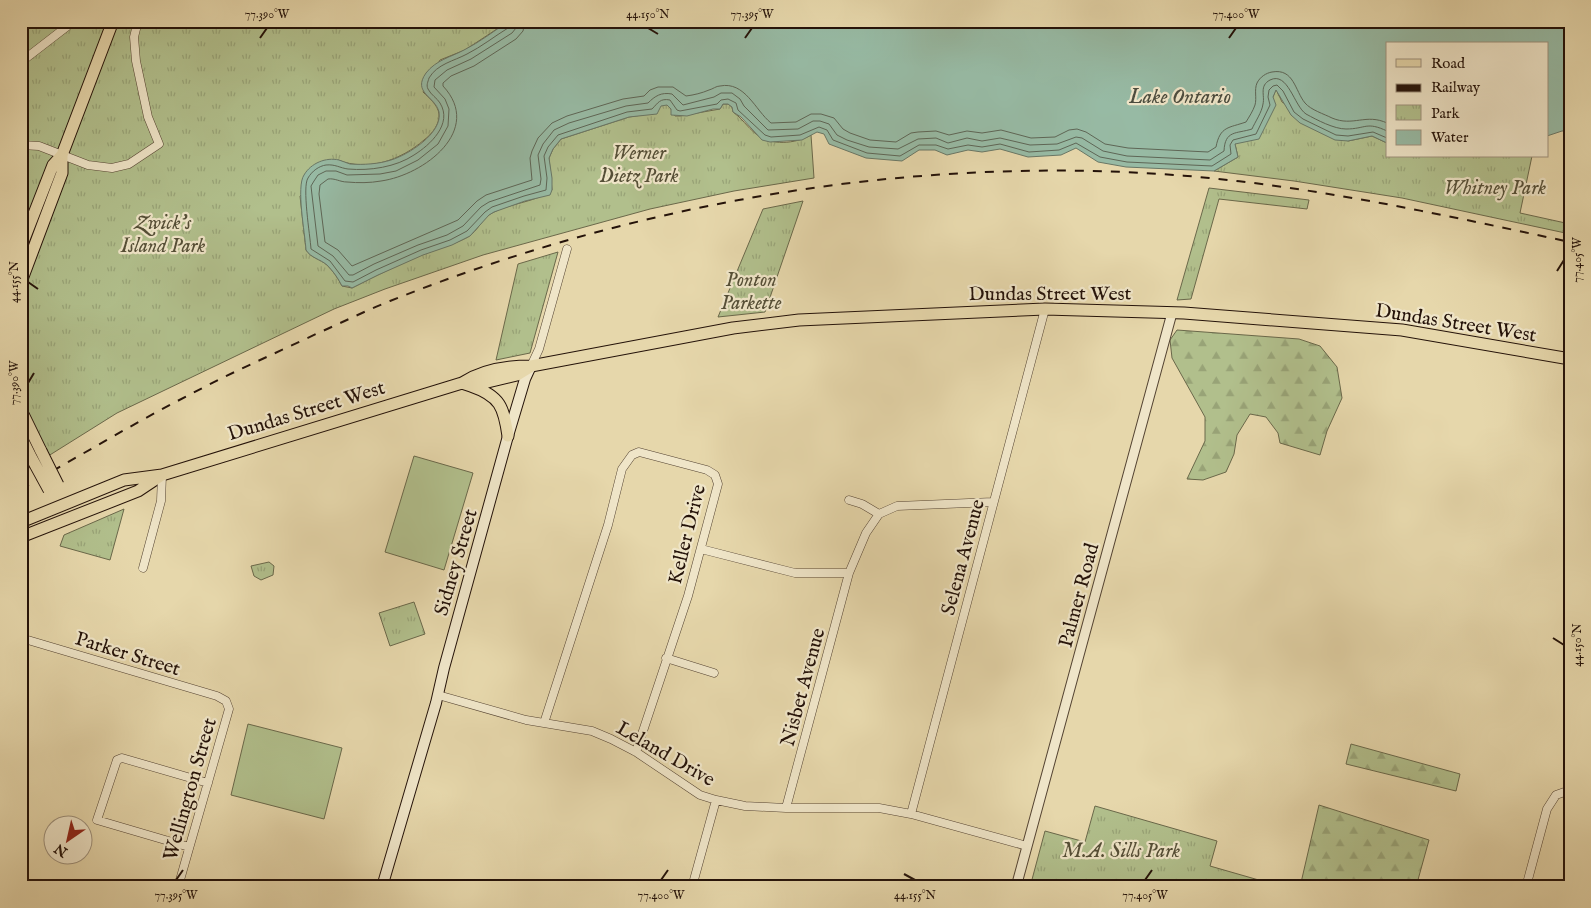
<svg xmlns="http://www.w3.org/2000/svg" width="1591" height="908" font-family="'IM FELL English',serif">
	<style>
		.green { fill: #b1bf8c; stroke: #6a684a }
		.forest { fill: url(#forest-firs); stroke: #6a684a }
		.park { fill: url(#park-tufts); stroke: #6a684a }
		.water { fill: #97baa4; stroke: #697766 }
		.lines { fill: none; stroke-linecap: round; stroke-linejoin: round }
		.shore { stroke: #5e6656; stroke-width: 1 }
		.minor-casing { stroke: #544332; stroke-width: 9 }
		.tertiary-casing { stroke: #544332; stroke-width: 11 }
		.secondary-casing { stroke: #241209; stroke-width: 12 }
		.primary-casing { stroke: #241209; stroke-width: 13 }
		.minor { stroke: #efe5c8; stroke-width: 8 }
		.tertiary { stroke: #efe5c8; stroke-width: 9 }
		.secondary { stroke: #efe5c8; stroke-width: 10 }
		.primary { stroke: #e6d7ab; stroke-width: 11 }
		.rail { stroke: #241209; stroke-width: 2; stroke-dasharray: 9 9; stroke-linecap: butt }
		.primary-bridge-casing { stroke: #241209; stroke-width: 13; stroke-linecap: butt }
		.primary-bridge { stroke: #e6d7ab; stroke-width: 11 }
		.ticks { fill: none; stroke: #241209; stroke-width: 2 }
		.labels { text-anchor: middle; stroke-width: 4.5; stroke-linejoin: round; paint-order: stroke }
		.park-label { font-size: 20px; font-style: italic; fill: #554f37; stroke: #efe5c8 }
		.street-label { font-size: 20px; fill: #241209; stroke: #efe5c8 }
		.water-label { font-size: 21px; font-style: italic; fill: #4c4d3f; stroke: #efe5c8 }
		.neatline { fill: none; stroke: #241209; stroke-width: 2 }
		.ticks-label { font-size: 12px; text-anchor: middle; fill: #241209 }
	</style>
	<defs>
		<pattern id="forest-firs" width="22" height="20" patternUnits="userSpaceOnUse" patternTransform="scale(1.25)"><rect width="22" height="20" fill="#b1bf8c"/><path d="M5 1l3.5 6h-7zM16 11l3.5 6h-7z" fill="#98a377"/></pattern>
		<pattern id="park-tufts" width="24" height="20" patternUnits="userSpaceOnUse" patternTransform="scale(1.25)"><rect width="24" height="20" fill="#b1bf8c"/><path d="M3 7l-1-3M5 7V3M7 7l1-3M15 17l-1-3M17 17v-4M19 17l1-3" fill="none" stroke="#98a377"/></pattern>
	</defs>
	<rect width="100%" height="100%" fill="#e6d7ab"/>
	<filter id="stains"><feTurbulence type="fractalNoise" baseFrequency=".004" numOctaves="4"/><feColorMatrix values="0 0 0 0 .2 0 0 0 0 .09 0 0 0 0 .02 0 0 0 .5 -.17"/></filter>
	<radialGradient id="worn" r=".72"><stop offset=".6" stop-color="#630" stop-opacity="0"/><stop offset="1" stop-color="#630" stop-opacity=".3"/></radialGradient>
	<path class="green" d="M414 456 473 473 444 570 385 552Z
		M248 724 342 748 324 819 231 795Z"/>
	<path class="forest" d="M1177 330 1299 339 1320 346 1337 367 1342 398 1327 431 1320 455 1280 443 1278 433 1266 417 1250 414 1237 435 1234 454 1226 472 1203 480 1187 479 1205 441V417L1172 358 1170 340Z
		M1351 744 1460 774 1456 791 1346 764Z
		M1319 805 1429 840 1416 887H1300Z"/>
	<path class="park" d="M21 21H509L465 50 440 60 423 92C429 98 438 105 439 114 440 124 432 134 424 140 401 160 368 172 338 160L300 196 306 250C311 258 320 259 327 265 333 271 338 278 342 286L352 288C375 276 398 265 421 255 437 249 453 245 468 237 478 231 482 218 492 213 510 203 537 202 552 190L549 158 553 149 561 139 629 117 642 115 661 105 668 104 675 116H680L720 109 723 104H728L732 107 733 112C742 118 747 127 756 134 771 146 795 144 811 135L814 178 734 191 650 209 483 255 385 289 334 309 117 413 21 473Z
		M1276 89 1282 102 1348 141 1372 136 1387 143V156H1532L1520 213 1570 224V234L1402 198 1294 181 1214 171 1238 157 1235 144 1273 97Z
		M1209 188 1309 200 1307 209 1219 199 1191 299 1177 300Z
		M803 201 765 312 718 317 763 209Z
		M558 252 530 353 496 360 518 264Z
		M124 509 110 560 60 546 64 535Z
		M269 562 274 566 273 575 261 580 254 576 251 566Z
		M414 602 425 634 390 646 379 613Z
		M1095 806 1217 841 1210 866 1283 887H1030L1045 831 1085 842Z"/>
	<path class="water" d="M509 21H1570V131H1562L1547 136V44H1387V143L1372 136 1348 141 1335 140 1300 123 1291 115 1276 90 1273 97 1276 105 1259 139 1235 144 1238 157 1214 171 1126 167 1098 162 1076 148 1061 155 1028 157 1000 149 982 152 968 150 947 155 935 150H919L902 161 866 158 829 144 824 134 817 132 802 140 770 142 762 140 741 117 733 112 732 107 728 104H723L720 109H713L687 116 671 115V109L667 105 661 106 657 114 629 117 561 139 553 149 549 158 552 178V190L550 195 525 201 494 212 489 215 470 236 452 245 423 255 378 275 352 288 348 286H342C338 278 333 271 327 265 320 259 311 258 306 250 305 233 296 187 304 175 311 163 326 157 339 160 343 161 346 163 350 164 363 165 379 164 391 160 408 155 443 133 439 112 435 96 412 93 426 73 436 60 451 57 464 50 480 42 494 31 509 21Z"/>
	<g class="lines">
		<path class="shore" d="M511 21 508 28C495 36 481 47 467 54 454 61 437 64 429 78 428 82 426 85 428 89 431 95 437 98 440 103 453 124 430 145 414 155 396 167 370 171 348 169 340 168 335 164 326 165 319 166 312 171 308 178 302 187 310 235 311 249L330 261 345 281 353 282 376 270 421 250 450 240 467 231 485 212 492 207 524 196 546 190 547 178 544 156 548 147 558 135 627 112 652 109C658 103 660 98 670 100L677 110 680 111 717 104 721 100 728 99 736 103 738 110 765 135 771 137 800 135 819 127 827 130 833 140 867 153 900 156 919 145H936L948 149 968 145 982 147 1000 144 1029 152 1059 150 1076 143 1100 157 1127 162 1212 166 1231 154 1230 145 1233 140 1256 134 1270 105 1268 97 1269 90 1273 86 1277 85 1283 91 1294 112 1303 119 1336 135 1348 136 1373 132 1387 138
			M517 21 516 28 512 33 471 59 447 70 435 80 434 87 445 99 449 109 448 126 438 144 418 160 396 171 380 174 347 175 336 171H326L318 175 314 181 311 186 312 195 318 246 333 256 349 275H353L374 264 418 245 447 235 463 226 481 207 489 202 540 185 541 179 538 155 543 144 554 130 569 123 626 106 648 103C655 96 661 92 672 94L683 105 714 97 721 93H732L740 99 744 106 768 130 798 129 813 121H820L829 124 837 135 847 140 869 147 898 149 918 139 936 138 948 143 967 138 982 141 1000 138 1030 145 1057 144 1076 137 1082 138 1103 151 1127 156 1210 160 1224 151C1225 130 1236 134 1252 129 1255 122 1262 112 1263 104 1265 95 1259 86 1270 80 1288 71 1294 106 1306 114 1317 120 1334 129 1346 129 1366 129 1366 121 1387 131
			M525 21 523 31 516 39 474 66 451 76 443 83V86C484 130 424 175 381 181 370 183 358 183 347 182 340 182 335 178 328 179L320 185 319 194 325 242 338 250 352 266 458 220 477 201 486 195 532 180 530 158 532 151 538 138 552 123 567 116 623 99 644 96 650 90 658 87H673L686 96C694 95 702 93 709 90 713 89 716 86 720 86 745 81 755 110 771 123L796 122 811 114H821L834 118 843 129 850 133 870 140 896 142 911 133 918 132 936 131 949 135 967 131 982 133 1001 130 1031 138 1055 137 1069 130 1077 129 1086 132 1105 144 1128 148 1208 152 1216 147C1220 126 1229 128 1246 122 1249 117 1253 111 1255 105 1257 98 1254 90 1257 83 1260 77 1266 73 1272 72 1294 68 1295 91 1305 103 1311 110 1324 114 1332 118 1353 127 1366 113 1387 123"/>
		<defs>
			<path id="minor" d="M21 62 74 21
				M21 145 39 146 88 165 112 168 129 164 159 144 148 117 136 61 134 37 138 21
				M531 366 539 349 567 249
				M849 500 862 504 879 514
				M701 549 795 573H849
				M143 568 161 501 162 475
				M21 638 217 696 226 701 229 709 178 887
				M666 658 714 673
				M438 695 526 720 592 731 611 739 636 752 700 795 716 800 745 806 786 808H879L911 814 1027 846
				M544 723 608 525 622 469 632 455 639 452 707 470 715 475 718 484 688 596 636 752
				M786 808 849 573 866 533 879 514 897 506 993 502
				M911 814 1045 309
				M189 847 97 820 117 760 122 758 208 783
				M692 887 716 800
				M1526 887 1547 809 1556 795 1570 790"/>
			<path id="tertiary" d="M1016 887 1172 313"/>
			<path id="secondary" d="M382 887 436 703 444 668 508 436 525 379 531 366"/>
			<path id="primary" d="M21 247 53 165 62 155
				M21 282 62 173V155L113 21
				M462 383 471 386 517 375 530 367
				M471 386C500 396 504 407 508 436
				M21 410 41 451
				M21 437 31 457
				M21 522 124 480 162 475 462 383C482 370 508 366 531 366L733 328 799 320 1045 309 1184 313 1402 330 1570 359
				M21 537 138 491 162 475"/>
		</defs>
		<use href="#minor" class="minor-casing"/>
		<use href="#tertiary" class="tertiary-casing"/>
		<use href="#secondary" class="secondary-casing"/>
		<use href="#primary" class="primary-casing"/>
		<use href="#minor" class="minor"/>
		<use href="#tertiary" class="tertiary"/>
		<use href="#secondary" class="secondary"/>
		<use href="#primary" class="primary"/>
		<path class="rail" d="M21 489C78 457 134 423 191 394 232 372 274 354 316 334 341 323 365 311 390 301 632 204 901 157 1161 174 1299 183 1435 213 1570 242"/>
		<defs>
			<path id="primary-bridge" d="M41 451 58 485
				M31 457 49 490"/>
		</defs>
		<use href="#primary-bridge" class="primary-bridge-casing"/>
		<use href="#primary-bridge" class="primary-bridge"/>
	</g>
	<path class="ticks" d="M648 28 658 34M260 38 267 28M745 38 752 28M1229 38 1236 28M1557 271 1564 260M28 282 38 289M28 383 34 373M1553 638 1564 645M904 874 915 880M176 880 183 870M661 880 668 870M1145 880 1152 870"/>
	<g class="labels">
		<g class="park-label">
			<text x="639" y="159">Werner<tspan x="639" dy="23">Dietz Park</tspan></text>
			<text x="1495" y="194">Whitney Park</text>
			<text x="163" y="229">Zwick's<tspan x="163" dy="23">Island Park</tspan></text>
			<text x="751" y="286">Ponton<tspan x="751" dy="23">Parkette</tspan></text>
			<text x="1121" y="857">M.A. Sills Park</text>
		</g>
		<g class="street-label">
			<text x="1050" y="300">Dundas Street West</text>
			<text transform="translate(1456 322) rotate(9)" y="7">Dundas Street West</text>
			<text transform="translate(306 410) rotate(-17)" y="7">Dundas Street West</text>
			<text transform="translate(686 534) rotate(-76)" y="7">Keller Drive</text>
			<text transform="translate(962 557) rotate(-75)" y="7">Selena Avenue</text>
			<text transform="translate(455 562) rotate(-74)" y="7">Sidney Street</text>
			<text transform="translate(1078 595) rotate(-75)" y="7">Palmer Road</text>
			<text transform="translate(128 653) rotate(17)" y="7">Parker Street</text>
			<text transform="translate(802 687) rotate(-75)" y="7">Nisbet Avenue</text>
			<text transform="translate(666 753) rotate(30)" y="7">Leland Drive</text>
			<text transform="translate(189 789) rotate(-74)" y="7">Wellington Street</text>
		</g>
		<g class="water-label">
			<text x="1180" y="103">Lake Ontario</text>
		</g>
	</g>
	<rect width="1591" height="908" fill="none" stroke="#e6d7ab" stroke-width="55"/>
	<rect x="1386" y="42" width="162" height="115" fill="#efe5c8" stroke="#9e917c"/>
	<rect x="1396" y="59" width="25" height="8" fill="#e6d7ab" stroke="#9e917c"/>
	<text x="1431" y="68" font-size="15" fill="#241209">Road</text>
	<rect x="1396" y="84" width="25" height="8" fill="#241209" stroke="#9e917c"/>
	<text x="1431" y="92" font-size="15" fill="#241209">Railway</text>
	<rect x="1396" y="105" width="25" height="15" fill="url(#park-tufts)" stroke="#9e917c"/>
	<text x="1431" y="118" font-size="15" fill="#241209">Park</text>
	<rect x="1396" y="130" width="25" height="15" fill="#97baa4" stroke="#9e917c"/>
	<text x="1431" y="142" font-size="15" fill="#241209">Water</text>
	<g transform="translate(68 840) rotate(214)"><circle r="24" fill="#efe5c8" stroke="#9e917c"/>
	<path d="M0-4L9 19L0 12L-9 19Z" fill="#8f2418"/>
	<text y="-8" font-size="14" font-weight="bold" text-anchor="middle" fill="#241209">N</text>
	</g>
	<rect x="28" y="28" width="1536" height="852" class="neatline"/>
	<g class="ticks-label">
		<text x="267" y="18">77.390°W</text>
		<text x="648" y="18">44.150°N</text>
		<text x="752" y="18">77.395°W</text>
		<text x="1236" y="18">77.400°W</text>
		<text transform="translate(1577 260) rotate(-90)" y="4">77.405°W</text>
		<text transform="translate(14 282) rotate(-90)" y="4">44.155°N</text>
		<text transform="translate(14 383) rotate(-90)" y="4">77.390°W</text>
		<text transform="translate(1577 645) rotate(-90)" y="4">44.150°N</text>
		<text x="176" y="899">77.395°W</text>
		<text x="661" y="899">77.400°W</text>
		<text x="915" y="899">44.155°N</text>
		<text x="1145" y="899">77.405°W</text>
	</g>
	<rect width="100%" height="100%" filter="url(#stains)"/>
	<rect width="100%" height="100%" fill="url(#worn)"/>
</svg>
